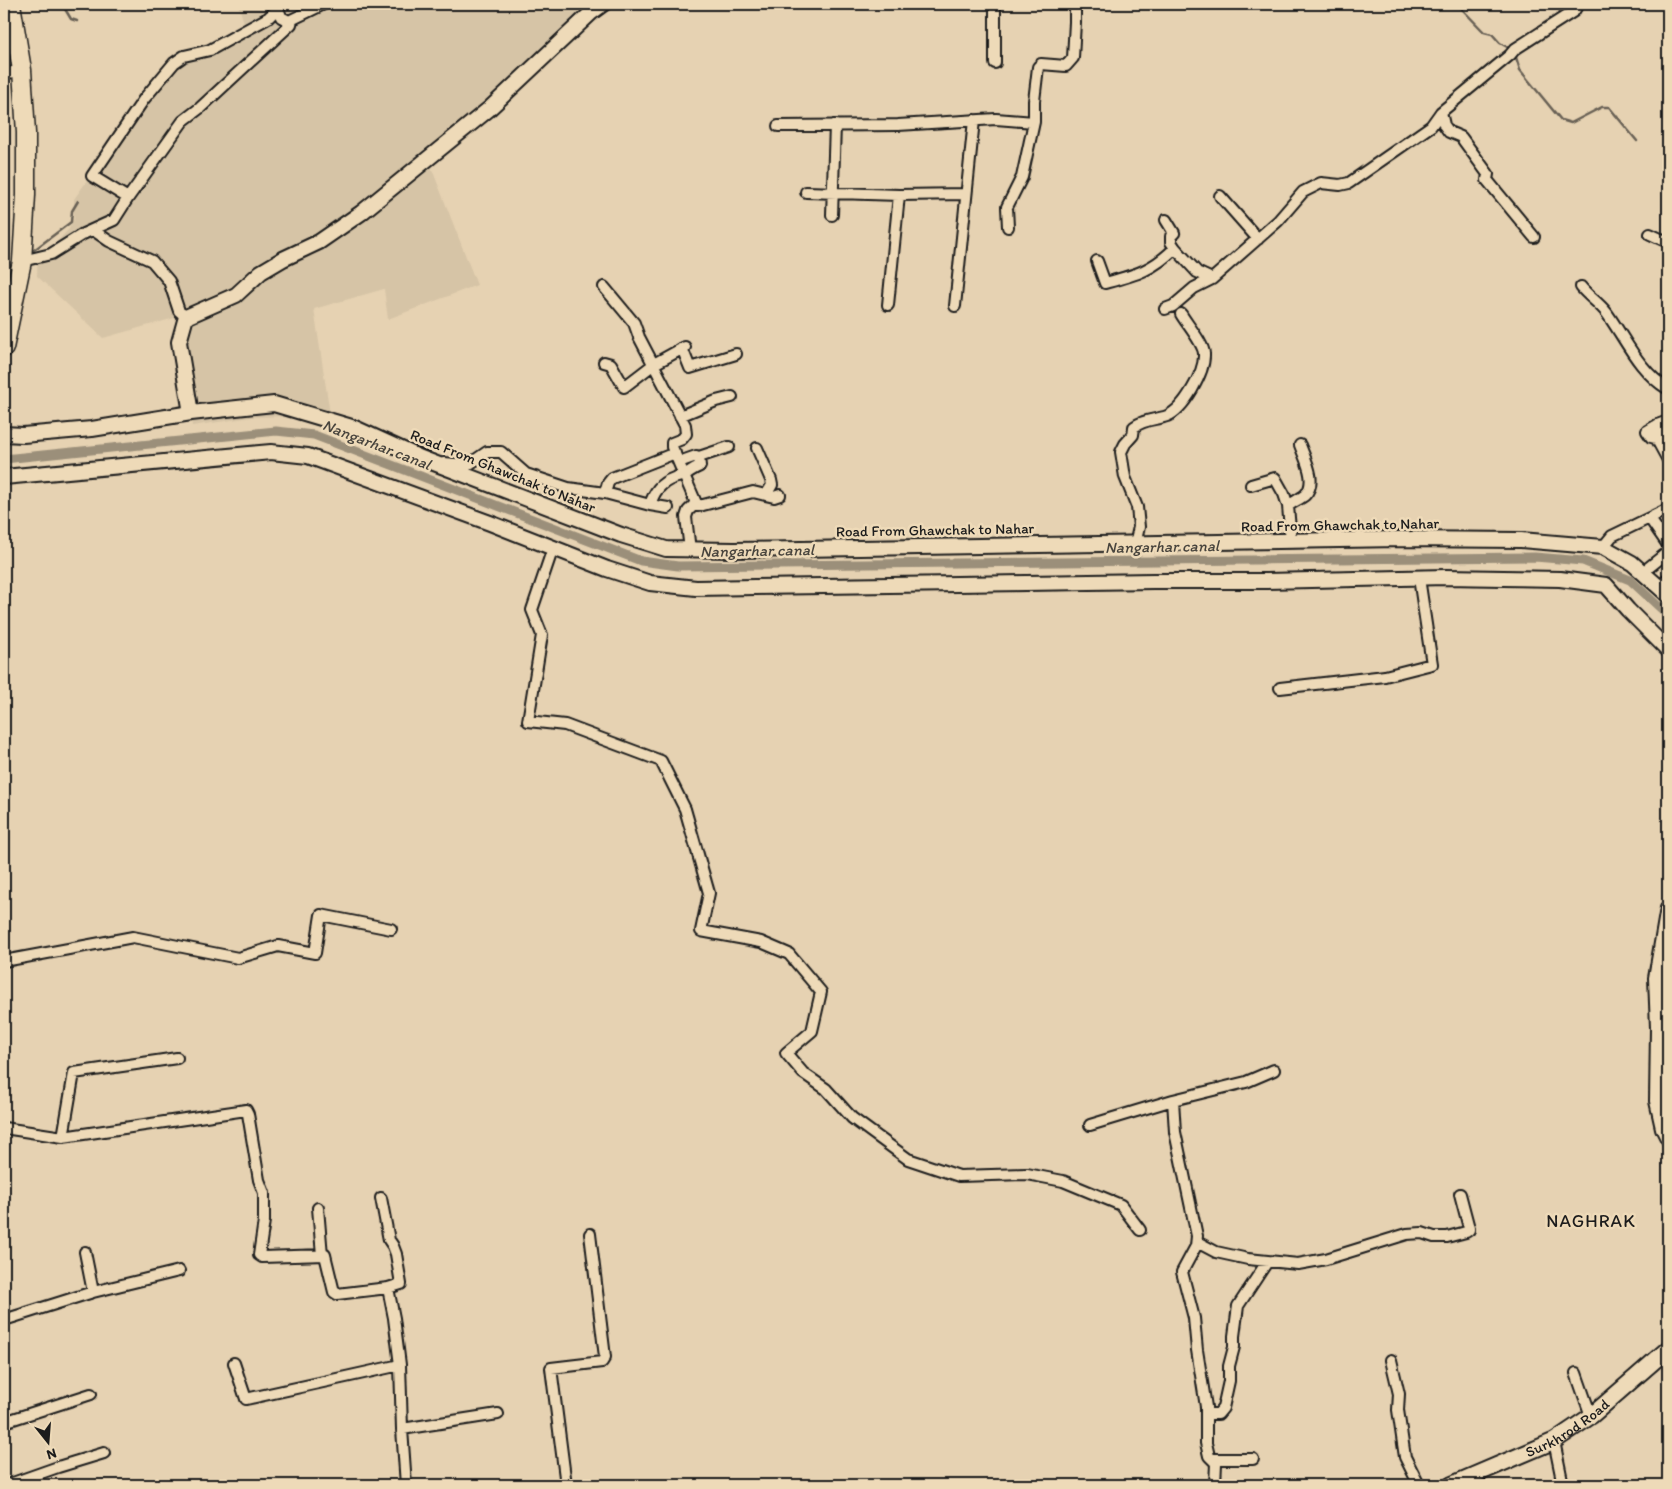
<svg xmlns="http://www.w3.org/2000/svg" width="1672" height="1489" font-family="Itim,sans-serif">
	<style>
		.built { fill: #d6c4a6 }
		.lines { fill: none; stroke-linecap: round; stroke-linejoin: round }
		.stream { stroke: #686154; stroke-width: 2.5 }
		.canal { stroke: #9b8f7a; stroke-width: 9 }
		.street-casing { stroke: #1c1c1c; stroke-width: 14 }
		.secondary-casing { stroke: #1c1c1c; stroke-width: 18 }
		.primary-casing { stroke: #1c1c1c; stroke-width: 19 }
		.highway-casing { stroke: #1c1c1c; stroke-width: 21 }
		.street { stroke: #eedab8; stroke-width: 10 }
		.secondary { stroke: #eedab8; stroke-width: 14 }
		.primary { stroke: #eedab8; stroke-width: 15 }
		.highway { stroke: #eedab8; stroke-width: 18 }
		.labels { text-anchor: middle; stroke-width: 5; stroke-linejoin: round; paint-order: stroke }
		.street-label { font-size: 15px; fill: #1c1c1c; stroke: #eedab8 }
		.water-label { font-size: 16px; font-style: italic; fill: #48443d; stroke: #eedab8 }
		.quarter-label { font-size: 18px; letter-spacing: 1px; fill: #1c1c1c; stroke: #eedab8 }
	</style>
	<rect width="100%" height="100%" fill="#e6d2b2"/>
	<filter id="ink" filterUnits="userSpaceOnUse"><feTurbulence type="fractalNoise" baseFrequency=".02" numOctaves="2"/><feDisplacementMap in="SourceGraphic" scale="10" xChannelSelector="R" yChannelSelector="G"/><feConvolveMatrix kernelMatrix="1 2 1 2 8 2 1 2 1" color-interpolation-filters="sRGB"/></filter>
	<g filter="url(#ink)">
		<path class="built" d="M238 4H573L584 22 430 164 477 285 388 319 384 289 314 309 332 427 293 416 252 417 192 426 178 317 103 338 37 276 38 252 52 247 69 229 74 219V199L172 63 206 48 245 26Z"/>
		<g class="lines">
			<path class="stream" d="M62 4 71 19 77 21
				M1459 4 1460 7 1484 32 1492 34 1500 43 1509 48
				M1515 54 1520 70 1561 120 1571 123 1602 107H1609L1637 141
				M34 250 71 222 72 211 78 201
				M4 269 11 265"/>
			<path class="canal" d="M4 459 276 431 314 435 641 561 678 566 1535 557 1583 561 1630 580 1668 615"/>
			<defs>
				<path id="street" d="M277 4 281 17 289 21 324 4
					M995 63V4
					M4 74 22 70
					M1441 112 1444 125 1449 132 1461 137 1488 174 1487 180 1534 237
					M778 126 898 125 996 119 1034 122
					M806 192 899 195 966 194
					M1220 196 1258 239
					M128 198 183 121 200 108 291 24 292 20
					M832 215 835 125
					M1166 220 1174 233 1171 236V242L1175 248 1197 272 1212 279
					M1008 227 1007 207 1022 177 1034 122V101L1038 67 1041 64 1066 66 1073 58 1075 22V4
					M93 230 109 241 152 261 169 281 179 311 186 317
					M1650 234 1663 240 1668 239
					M22 261 51 254 83 234 114 220 128 198 92 176 144 99 174 63 184 56 210 50 268 18 278 8
					M1097 261 1105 283C1135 275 1152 271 1175 248
					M604 287 634 323 639 337 685 425 686 434 682 439 672 443V447L696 503 688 511 686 517 690 550
					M1581 287C1588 296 1599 303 1606 312 1625 338 1639 372 1668 389
					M888 305 899 195
					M955 306 974 120
					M1165 309 1173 306 1194 288 1212 279 1278 221 1303 192 1321 183 1340 185 1349 183 1431 126 1441 112 1510 55 1515 49 1574 11 1578 4
					M682 348 690 368 736 354
					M604 362 611 364 624 387 654 364 685 347
					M680 416 716 401 732 397
					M1657 425 1660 433 1656 438 1668 460
					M1656 438 1651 437 1647 431 1657 425 1668 421
					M757 448 771 480 772 485 766 495
					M679 462 696 456 699 457
					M444 463 468 465 487 452H501L526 474 568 488 605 493 650 505 668 508
					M1251 485 1275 478 1284 494 1288 506
					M605 493 608 483 612 478 675 453
					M696 503 697 506 703 505 753 492 774 497 780 495
					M650 505C654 492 660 483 674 478 677 477 682 476 686 474 691 471 694 468 700 466L699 457 729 447
					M1650 519 1668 545
					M1291 541 1288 506C1293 502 1300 499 1305 495 1318 482 1305 459 1300 445
					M1135 544 1139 527 1137 507 1125 477 1121 452 1125 444 1133 435 1134 427C1144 419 1156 420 1167 416 1184 409 1205 372 1204 354 1204 344 1186 323 1181 314
					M1603 547 1612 536 1668 509
					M553 548 532 610 542 635 528 721 565 725 661 761 685 809 709 893 701 931 761 942 789 954 821 992 812 1031 786 1053 803 1073 826 1089 852 1118 908 1159 959 1176 1027 1174 1063 1181 1121 1205 1140 1230
					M1643 572 1668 552
					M1661 587 1668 578
					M1280 688 1385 676 1432 664 1419 578
					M4 961 133 937 238 958 278 946 315 953 321 915 391 929
					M1173 1100 1175 1132 1197 1236 1196 1246 1182 1272 1194 1318 1197 1350 1206 1407V1443L1209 1456 1216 1463 1215 1485
					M1090 1125 1173 1100 1246 1082 1274 1070
					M4 1128 63 1137 246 1110 248 1114 259 1180 264 1193V1221L259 1255 262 1257 325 1255 334 1292 337 1294 388 1288 401 1284 396 1254 393 1246 389 1240 381 1198
					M63 1137 74 1073 177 1058
					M318 1208 322 1255
					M1197 1242 1216 1252 1248 1259 1298 1264 1326 1259 1407 1234 1422 1233 1434 1237H1447L1466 1232 1469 1230V1228L1460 1194
					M85 1252 93 1292
					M388 1288 394 1318 400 1365 402 1429 406 1485
					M4 1320 93 1292 179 1271
					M1391 1360 1399 1394 1398 1410 1405 1457 1419 1485
					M234 1363 246 1399 400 1365
					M1576 1373 1591 1416
					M1207 1414H1218L1223 1408 1229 1381V1366L1234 1347V1336L1238 1306 1267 1262
					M4 1422 91 1394
					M402 1429 498 1414
					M1554 1441 1563 1485
					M1212 1459H1253
					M7 1485 58 1467 104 1453
					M566 1485 551 1368 602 1362 605 1357 590 1234"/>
				<path id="secondary" d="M191 413 179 342 186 317 236 295 261 272 283 259 319 242 361 213 489 109 592 12 603 4
					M4 434 23 435 92 429 191 413 274 404 355 428 421 458 621 535 666 549 734 550 1399 539 1521 540 1603 547 1632 563 1668 595
					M4 477 271 452 308 456 490 523 607 569 650 583 696 588 1153 581H1266L1446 577 1560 579 1606 585 1628 610 1668 650
					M1668 908 1656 978 1658 1028 1657 1101 1663 1128 1668 1138"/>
				<g id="primary">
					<path id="s1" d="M1451 1485 1554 1441 1591 1416 1668 1349"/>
				</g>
				<path id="highway" d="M4 348 22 261 26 195V133L22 70 11 4"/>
			</defs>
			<use href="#street" class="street-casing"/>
			<use href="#secondary" class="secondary-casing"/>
			<use href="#primary" class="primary-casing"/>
			<use href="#highway" class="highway-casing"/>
			<use href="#street" class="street"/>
			<use href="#secondary" class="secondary"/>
			<use href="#primary" class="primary"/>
			<use href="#highway" class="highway"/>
		</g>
	</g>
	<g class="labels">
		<g class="street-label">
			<text transform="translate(503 471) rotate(22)" y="5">Road From Ghawchak to Nahar</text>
			<text transform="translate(1340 525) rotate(-1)" y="5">Road From Ghawchak to Nahar</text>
			<text transform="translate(935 530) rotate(-1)" y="5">Road From Ghawchak to Nahar</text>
			<text dy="5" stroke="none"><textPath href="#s1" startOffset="130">Surkhrod Road</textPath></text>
		</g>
		<g class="water-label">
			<text transform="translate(377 444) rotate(21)" y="6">Nangarhar canal</text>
			<text transform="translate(1162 546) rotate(-1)" y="6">Nangarhar canal</text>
			<text transform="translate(757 550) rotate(-1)" y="6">Nangarhar canal</text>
		</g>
		<g class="quarter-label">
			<text x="1591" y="1227">NAGHRAK</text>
		</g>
	</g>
	<rect width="1672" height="1489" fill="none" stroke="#eedab8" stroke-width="20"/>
	<rect x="10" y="10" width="1652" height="1469" fill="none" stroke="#1c1c1c" stroke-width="2" filter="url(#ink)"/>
	<g transform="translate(48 1442) rotate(163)" stroke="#eedab8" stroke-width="4" paint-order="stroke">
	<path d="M0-4L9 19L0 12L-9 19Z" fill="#1c1c1c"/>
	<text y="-8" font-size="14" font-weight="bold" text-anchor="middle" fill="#1c1c1c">N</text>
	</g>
</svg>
